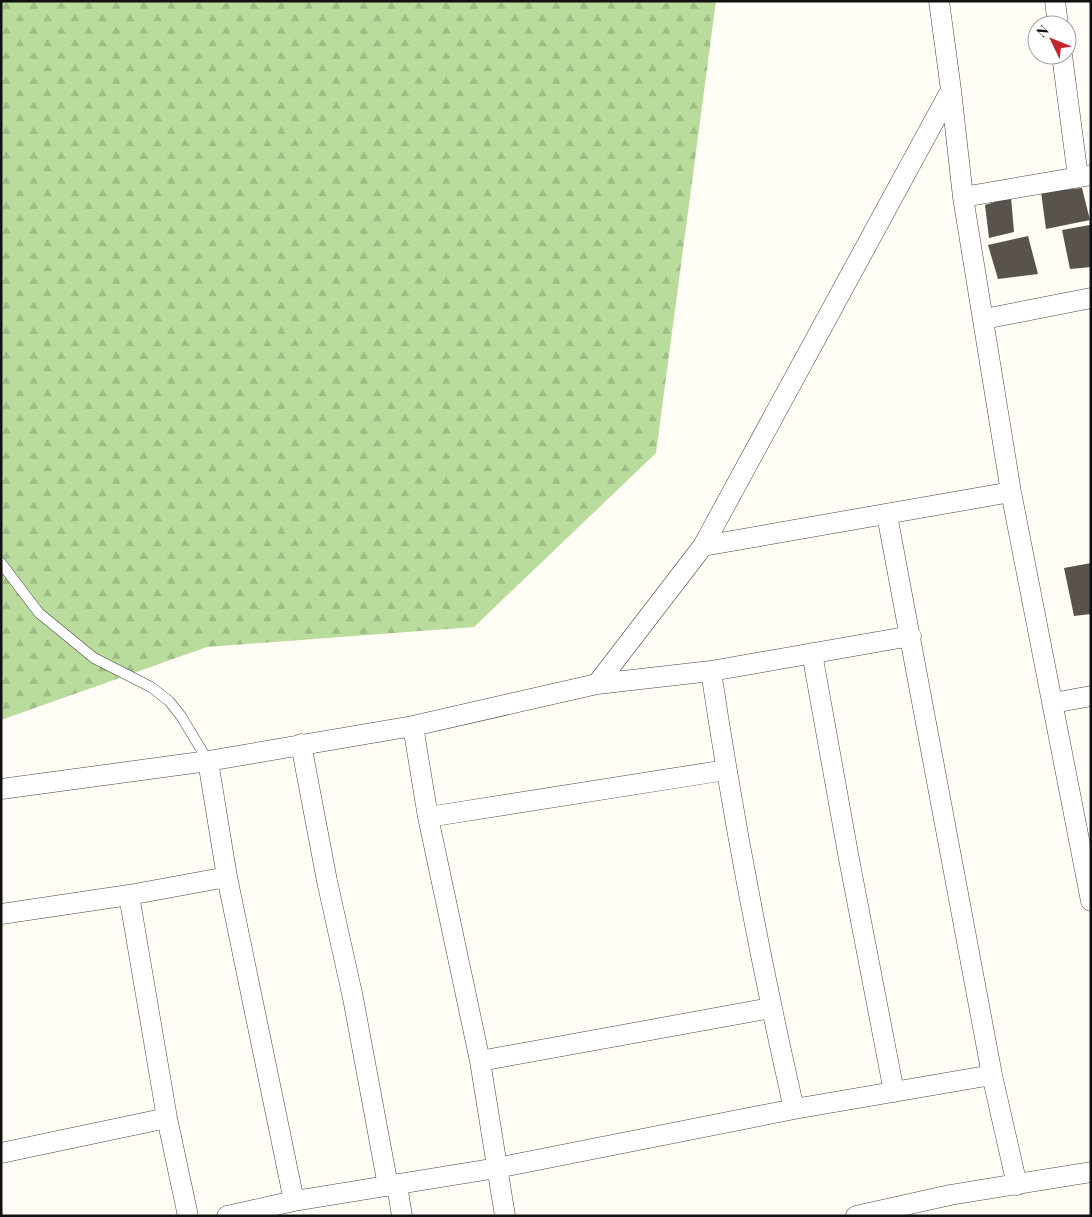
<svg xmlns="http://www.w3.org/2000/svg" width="1092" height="1217" font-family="'Playfair Display',serif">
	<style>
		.forest { fill: url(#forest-firs) }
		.building { fill: #5a524d }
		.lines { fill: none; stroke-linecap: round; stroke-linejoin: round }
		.lane-casing { stroke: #444; stroke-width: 11 }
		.street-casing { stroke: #444; stroke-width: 21 }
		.lane { stroke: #fff; stroke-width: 10 }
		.street { stroke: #fff; stroke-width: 20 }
	</style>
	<defs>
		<pattern id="forest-firs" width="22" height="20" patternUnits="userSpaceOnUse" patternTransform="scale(1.25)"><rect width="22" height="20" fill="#b9dc9c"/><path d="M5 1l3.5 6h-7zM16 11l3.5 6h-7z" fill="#9ebc85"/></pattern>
	</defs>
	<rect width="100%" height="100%" fill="#fffdf5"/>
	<path class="forest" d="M1 1H716L656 453 474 627 207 647 1 720Z"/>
	<path class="building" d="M1082 188 1090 220 1046 229 1041 192Z
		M1011 197 1014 232 989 238 985 205Z
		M1090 225 1091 267 1070 269 1062 230Z
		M1028 236 1038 274 998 279 988 245Z
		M1091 563V614L1074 616 1064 568Z"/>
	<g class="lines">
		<defs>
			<path id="lane" d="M1 563 39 613 94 658 151 687 169 701 181 716 208 761"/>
			<path id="street" d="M939 1 951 90 963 197 1011 492 1091 901
				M1055 1 1058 25
				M1062 55 1078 177
				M963 197 1091 175
				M984 319 1091 298
				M887 515 992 1075 1017 1185
				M703 546 1011 492
				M812 653 849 859 894 1092
				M711 671C733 818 761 964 794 1109
				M597 684 711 671 911 636
				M1053 703 1091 696
				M413 726 428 817 480 1061 505 1216
				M301 744 327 881 353 998 388 1186
				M208 761 227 877 294 1201
				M1 789 208 761 413 726 597 684 703 546 951 90
				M428 817 726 770
				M129 895 167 1118 188 1216
				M1 914 129 895 227 877
				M480 1061 771 1008
				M1 1153 167 1118
				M397 1185 402 1216
				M227 1216 294 1201 497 1168 794 1109 992 1075
				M856 1216 950 1195 1091 1172"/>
		</defs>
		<use href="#lane" class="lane-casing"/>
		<use href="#street" class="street-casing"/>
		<use href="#lane" class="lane"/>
		<use href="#street" class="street"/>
	</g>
	<rect width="1092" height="1217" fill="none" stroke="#111111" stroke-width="5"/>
	<g transform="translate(1052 40) rotate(313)"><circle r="24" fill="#ffffff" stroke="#a0a0a0"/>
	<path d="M0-4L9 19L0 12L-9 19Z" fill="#c4262e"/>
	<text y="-8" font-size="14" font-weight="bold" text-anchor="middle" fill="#111111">N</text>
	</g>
</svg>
